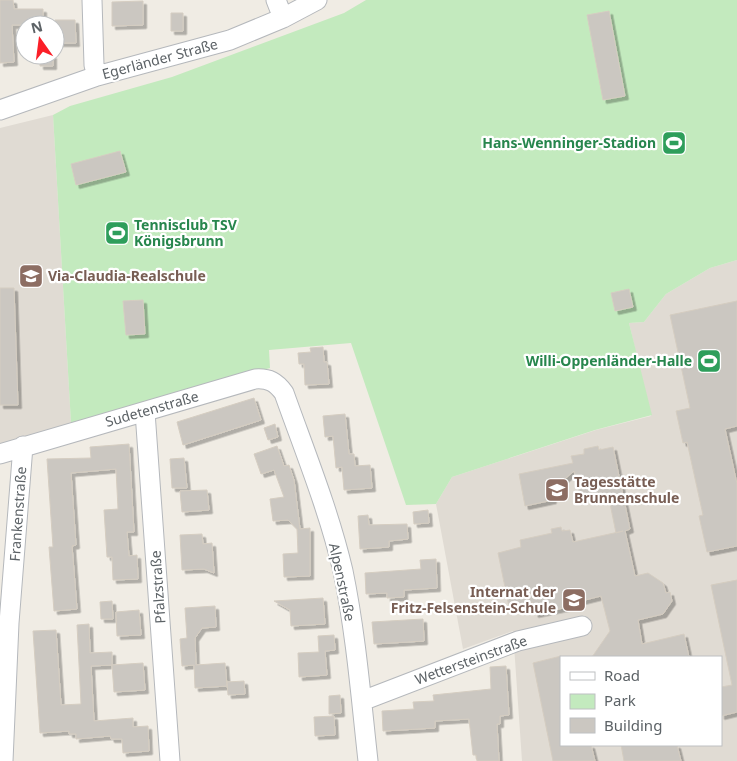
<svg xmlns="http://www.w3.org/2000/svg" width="737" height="761" font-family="'Noto Sans',sans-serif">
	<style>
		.education { fill: #e0dbd3; fill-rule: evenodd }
		.green { fill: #c3eabe }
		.building { fill: #cbc7c1; stroke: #d5cdc1; filter: url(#shadow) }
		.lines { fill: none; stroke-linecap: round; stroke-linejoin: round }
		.minor-casing { stroke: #b5b8bc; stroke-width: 21 }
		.minor { stroke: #fff; stroke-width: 19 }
		.labels { text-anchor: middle; stroke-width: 4.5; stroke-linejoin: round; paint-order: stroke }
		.street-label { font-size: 14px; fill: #5c6266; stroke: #fff }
		.leisure-label { font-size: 14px; font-weight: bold; fill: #27864d; stroke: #fff; text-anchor: end }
		.education-label { font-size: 14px; font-weight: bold; fill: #785e54; stroke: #fff; text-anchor: start }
	</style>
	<defs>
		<filter id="shadow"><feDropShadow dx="3.5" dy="3.5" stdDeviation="0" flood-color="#0004"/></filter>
	</defs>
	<rect width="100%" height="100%" fill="#f0ece4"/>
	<path class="education" d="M53 115 71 423 0 444V128Z
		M737 260V761H522L513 631 463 649 436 504 452 477 596 430 651 416 629 323 644 322 666 294 710 268ZM561 657H721V745H561Z"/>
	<path class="green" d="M366 0H737V260L710 268 666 294 644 322 629 323 652 415 595 430 452 477 436 504 406 505 351 343 269 350 270 368 71 423 53 115 70 106 172 77 344 13Z"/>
	<path class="building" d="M0 0H13L14 9H43V25H12L14 62 0 63Z
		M143 1V25L112 26V2Z
		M609 11 625 96 603 100 587 15Z
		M171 13H183V31H171Z
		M55 20H75L76 43H55Z
		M40 55H53V66H40Z
		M120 151 126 172 76 185 71 164Z
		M0 288H14L18 405H0Z
		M629 289 633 307 615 311 611 293Z
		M143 300 145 334 126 335 123 301Z
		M737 301V426L725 429 737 484V546L707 552 699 516 703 515 687 442 683 443 676 411 690 408 670 315Z
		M323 347 324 362H327L329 384 305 385 304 364H299L298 353 311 352 310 348Z
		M254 398 261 420 183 445 177 422Z
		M345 414 349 454H354L355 466 370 465 372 488 344 490 342 467 336 468 333 436 325 437 323 416Z
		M275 424 278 437 268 440 264 428Z
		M129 444 134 532H127L129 556 137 555 138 579 113 580 112 557H107L104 510 118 509 116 469 71 473 76 545 72 546 77 609 54 611 49 547H53L47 459 91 458 90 447Z
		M277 446 284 466 289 465 294 480 300 529 310 528V576L284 577 283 554 298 553 297 529 288 520 273 521 270 499 284 497 274 470 261 474 254 454Z
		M598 446 599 450 613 447 630 529 625 531 635 576 648 573 663 583 666 593 670 592 672 601 663 614 638 620 642 644 684 634 689 657H592L610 631 601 596 577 602 578 605 535 614 532 602 509 607 498 553 521 547 520 540 552 533 551 529 561 527 562 531 570 530 573 542 623 531 616 533 608 494 581 500 574 471 551 491 553 500 525 506 519 474 573 463 571 456 584 454V449Z
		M184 458 187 488H172L170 459Z
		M207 490 209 510 182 512 180 491Z
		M428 510 429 523 414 524 413 512Z
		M368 515 369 525 407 524 408 539 389 541V547L360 549 358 516Z
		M202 534 203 544 212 543 214 573 204 569 182 570 180 535Z
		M436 559 437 588 404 590V597L387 598V593L366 594 365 573 421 569 420 560Z
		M737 580V712L721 716V687L732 685 711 585Z
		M323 598 325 624 291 626 290 610 274 601Z
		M112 601 113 619H101L100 602Z
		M215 606 216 627 202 628 195 638 196 665 225 663 227 686 195 688 194 665 182 666 180 639 187 638 185 608Z
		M139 610 141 635 117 636 116 612Z
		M423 619 424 641 374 644 372 622Z
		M89 624 90 653 112 652V665L91 666 94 721 133 718V727L148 726 149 751 123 753 122 739H111L110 736 76 739V734H69V731L40 733 33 631 56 630 61 705 81 704 77 625Z
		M334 635 335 650 325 651 327 675 299 677 298 653 319 652 318 636Z
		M561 656V745H591L595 761H553L533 663Z
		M143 663 145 690 114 692 112 665Z
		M506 666 509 715 500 716V724H497L499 761H477L476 755H473L469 719 435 721V728L383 731 382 711 414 709 413 702 434 701 433 695 491 689 490 667Z
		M244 681 245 694 228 695 227 682Z
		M340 695 341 713 329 714V696Z
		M334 716 335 735 315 736 314 717Z
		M621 745H677L681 761H624Z"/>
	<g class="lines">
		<defs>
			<path id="minor" d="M92 0 94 65 97 76
				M276 0 283 18
				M0 110 97 76 230 40 283 18 317 0
				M145 412 170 761
				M0 454 255 379C269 378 276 382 284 393 305 452 329 511 343 571 356 634 361 698 368 761
				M362 701 518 641 582 626
				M3 761 9 623 23 446"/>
		</defs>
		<use href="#minor" class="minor-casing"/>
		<use href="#minor" class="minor"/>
	</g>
	<defs>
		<symbol id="stadium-square" viewBox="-11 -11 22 22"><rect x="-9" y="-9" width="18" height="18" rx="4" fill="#2e9e5b" stroke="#fff"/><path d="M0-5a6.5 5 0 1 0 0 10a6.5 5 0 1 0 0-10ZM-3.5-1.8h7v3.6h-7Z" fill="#fff"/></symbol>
		<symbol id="school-square" viewBox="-11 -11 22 22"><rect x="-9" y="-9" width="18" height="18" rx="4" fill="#8d6e63" stroke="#fff"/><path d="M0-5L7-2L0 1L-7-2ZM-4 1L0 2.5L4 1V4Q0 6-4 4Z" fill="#fff"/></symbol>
	</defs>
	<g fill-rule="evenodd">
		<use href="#stadium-square" x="660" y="129" width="28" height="28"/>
		<use href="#stadium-square" x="103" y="219" width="28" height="28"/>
		<use href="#school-square" x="17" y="262" width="28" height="28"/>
		<use href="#stadium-square" x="695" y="347" width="28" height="28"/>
		<use href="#school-square" x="543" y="476" width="28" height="28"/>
		<use href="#school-square" x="560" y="586" width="28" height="28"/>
	</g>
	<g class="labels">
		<g class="street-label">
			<text transform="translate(160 59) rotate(-15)" y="5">Egerländer Straße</text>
			<text transform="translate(152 409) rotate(-16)" y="5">Sudetenstraße</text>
			<text transform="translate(18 514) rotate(-86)" y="5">Frankenstraße</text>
			<text transform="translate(342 582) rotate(78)" y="5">Alpenstraße</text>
			<text transform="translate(158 587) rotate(-94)" y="5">Pfalzstraße</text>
			<text transform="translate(471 660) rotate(-20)" y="5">Wettersteinstraße</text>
		</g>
		<g class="leisure-label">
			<text x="656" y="148">Hans-Wenninger-Stadion</text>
			<text x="134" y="230" text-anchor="start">Tennisclub TSV<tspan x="134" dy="16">Königsbrunn</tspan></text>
			<text x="692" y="366">Willi-Oppenländer-Halle</text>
		</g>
		<g class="education-label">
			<text x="48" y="281">Via-Claudia-Realschule</text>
			<text x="574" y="487">Tagesstätte<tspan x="574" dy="16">Brunnenschule</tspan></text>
			<text x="556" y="597" text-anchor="end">Internat der<tspan x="556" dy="16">Fritz-Felsenstein-Schule</tspan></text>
		</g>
	</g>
	<rect x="560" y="656" width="162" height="90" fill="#ffffff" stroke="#bec0c2"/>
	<rect x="570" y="672" width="25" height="8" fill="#ffffff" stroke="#bec0c2"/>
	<text x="604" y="681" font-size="15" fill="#5c6266">Road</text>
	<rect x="570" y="694" width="25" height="15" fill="#c3eabe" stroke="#bec0c2"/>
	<text x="604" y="706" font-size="15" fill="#5c6266">Park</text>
	<rect x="570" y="718" width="25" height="15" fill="#cbc7c1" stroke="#bec0c2"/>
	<text x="604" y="731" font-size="15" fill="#5c6266">Building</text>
	<g transform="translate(40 40) rotate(346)"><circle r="24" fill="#ffffff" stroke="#bec0c2"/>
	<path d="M0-4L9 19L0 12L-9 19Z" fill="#fb1f28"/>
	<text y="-8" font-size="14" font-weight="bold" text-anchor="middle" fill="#5c6266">N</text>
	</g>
</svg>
